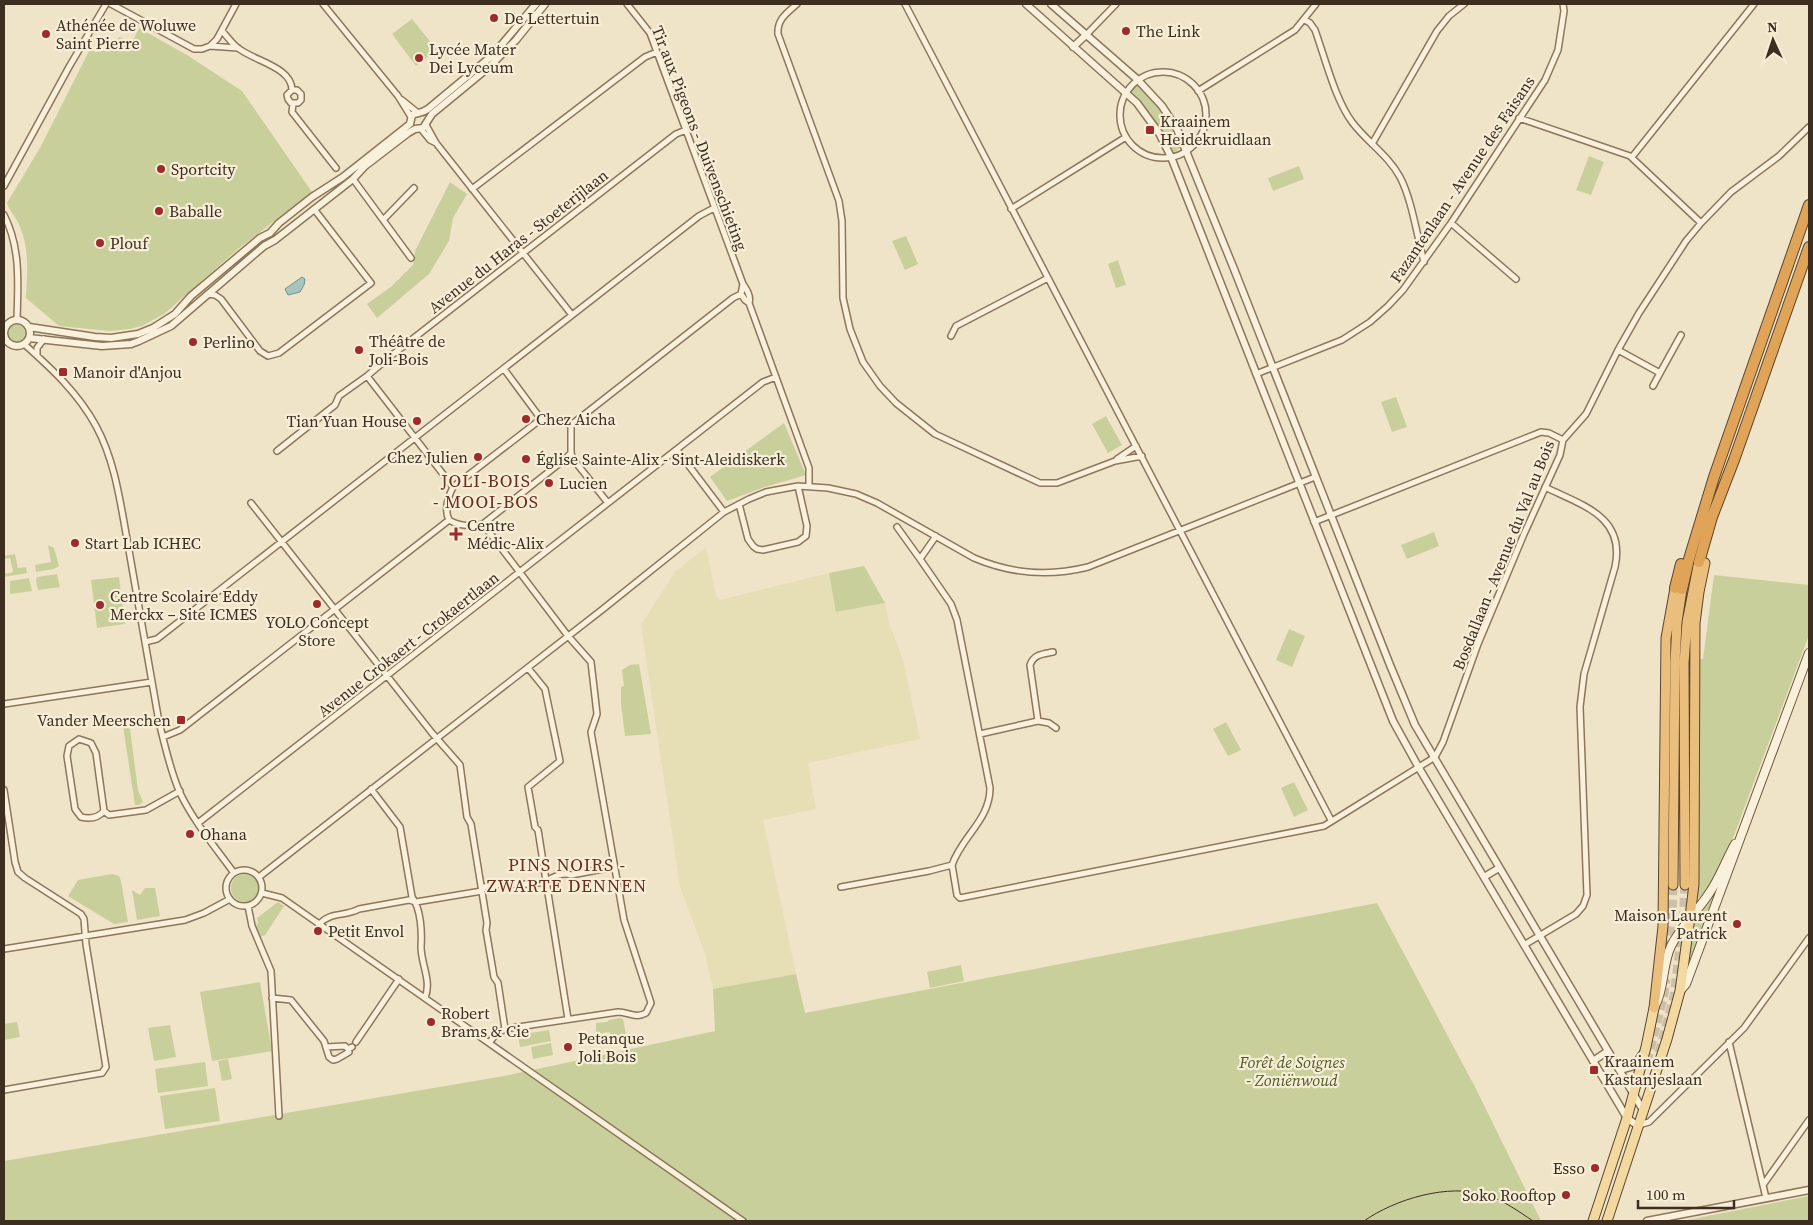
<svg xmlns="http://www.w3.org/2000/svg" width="1813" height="1225" font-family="'Source Serif 4',serif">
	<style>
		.farmland { fill: #e6deb5 }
		.green { fill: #c9cf9b }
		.water { fill: #a9c4bc; stroke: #6f938a }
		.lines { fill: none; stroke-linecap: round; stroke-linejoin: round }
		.trunk-tunnel { stroke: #ccc0a6; stroke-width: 9; stroke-dasharray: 9 4.5; stroke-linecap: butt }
		.minor-casing { stroke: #8d765c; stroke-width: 8 }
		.tertiary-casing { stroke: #8d765c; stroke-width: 9 }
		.secondary-casing { stroke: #6f573f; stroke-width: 10 }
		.primary-casing { stroke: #5b4430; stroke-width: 11 }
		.trunk-casing { stroke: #5b4430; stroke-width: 11 }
		.motorway-casing { stroke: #5b4430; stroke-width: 12 }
		.minor { stroke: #faf1dc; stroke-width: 5 }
		.tertiary { stroke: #faf1dc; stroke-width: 6 }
		.secondary { stroke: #faf1dc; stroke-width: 8 }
		.primary { stroke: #f3d9a0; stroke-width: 9 }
		.trunk { stroke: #eabe7c; stroke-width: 9 }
		.motorway { stroke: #e0a458; stroke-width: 10 }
		.tram { stroke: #3d2e20; stroke-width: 1 }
		.poi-dot { fill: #9e2a2b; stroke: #f7eed8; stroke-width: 2 }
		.labels { text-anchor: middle; stroke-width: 4.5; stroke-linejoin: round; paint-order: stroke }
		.poi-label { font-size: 16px; fill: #3d2e20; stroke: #f7eed8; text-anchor: start }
		.street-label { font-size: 16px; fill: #3d2e20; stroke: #f7eed8 }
		.park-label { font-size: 16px; font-style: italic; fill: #4d5a26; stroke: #f7eed8 }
		.neighbourhood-label { font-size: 18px; letter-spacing: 1px; fill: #6b2e1e; stroke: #f7eed8 }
	</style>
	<rect width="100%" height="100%" fill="#f0e4c8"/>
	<path class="farmland" d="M706 547 716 596 720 600 829 573 837 612 885 603 889 623 903 660 920 739 808 763 816 809 763 820 796 974 713 989 705 954 680 887 641 625 675 572Z"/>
	<path class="green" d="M412 19 437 50 416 66 392 34Z
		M139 28 187 55 242 91 312 192 238 249 164 314 142 326 130 329 110 331 59 326 26 298C27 274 30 250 20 227 17 218 9 211 7 203L41 146 90 49 95 52 114 49 119 37 132 42Z
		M1135 86H1139C1158 105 1172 121 1181 147L1175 152 1170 149 1132 95V91Z
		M1589 156 1604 162 1591 195 1576 190Z
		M1299 166 1304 179 1273 191 1268 178Z
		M450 182 467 194 453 218 449 241 429 274 377 318 367 304 392 286 413 265 415 251Z
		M906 236 918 264 905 270 892 241Z
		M1118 260 1126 285 1116 288 1108 264Z
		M8 333a9 9 0 1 1 18 0a9 9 0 1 1-18 0Z
		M1396 397 1407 427 1392 432 1381 402Z
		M1106 416 1122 445 1108 453 1092 424Z
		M784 423 806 475 765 487 727 501 710 477Z
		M1434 532 1439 546 1407 559 1401 545Z
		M48 545 54 548 59 566 54 569 36 572 35 565 51 562Z
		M15 554 18 568 26 567 27 573 4 577V574L13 572 10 558 4 559V556Z
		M864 566 885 603 836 612 829 573Z
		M57 574 60 587 38 590 36 580 37 577Z
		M1714 575 1809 585V635L1733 838 1712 881 1701 898H1699L1697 896 1698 659H1703Z
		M119 577 125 624 97 628 91 580Z
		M29 578 32 591 10 594V581Z
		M1289 629 1305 636 1292 667 1276 660Z
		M639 664 651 734 625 736 621 704V687L624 686 622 670 630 665Z
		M1226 722 1241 750 1228 756 1213 729Z
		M123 726 130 729 138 790 143 802 139 805H135Z
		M1294 782 1308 810 1294 817 1281 788Z
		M112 874 119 876 121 881 128 922 114 924 68 896 78 880Z
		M231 888a14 14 0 1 1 28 0a14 14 0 1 1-28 0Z
		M145 888H155L160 916 137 920 132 890 140 895Z
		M1716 889 1718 890 1693 955 1691 956 1689 954 1695 918Z
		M278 902 284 906 265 935 261 937 256 926 258 922 257 918Z
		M1377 903 1475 1087 1541 1221H4V1161L504 1076 715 1031 713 989 796 974 805 1013Z
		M961 965 964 981 930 988 927 972Z
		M260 982 272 1051 212 1061 200 992Z
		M620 1018 623 1019 627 1040 613 1044 609 1032 596 1034V1023L607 1022 609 1020Z
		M17 1022 20 1037 4 1040V1024Z
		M170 1025 176 1057 154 1061 148 1028Z
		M549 1030 551 1041 520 1047 518 1035Z
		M551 1043 553 1055 533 1059 531 1047Z
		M228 1059 232 1079 222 1081 218 1061Z
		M205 1062 208 1086 158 1093 155 1069Z
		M215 1088 220 1121 165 1129 160 1096Z
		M1809 1196V1221H1682Z"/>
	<path class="water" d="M302 277 305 279 304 285 300 292 288 295 285 289Z"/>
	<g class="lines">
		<path class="trunk-tunnel" d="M1669 949 1672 924 1673 885
			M1659 1053 1674 996 1683 923 1685 885
			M1647 1062 1664 995 1666 979"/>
		<defs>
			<path id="minor" d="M111 4 194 49H202L210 46 238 48
				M323 4 398 96 411 117
				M627 4 650 33 657 52 743 284C747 290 751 296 749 303L809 468V486
				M797 4C787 13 777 19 778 34L839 201 842 221 843 298 850 329 863 362 880 386 896 403 935 434 1040 483H1057L1115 461 1142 456
				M905 4 1331 820
				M1305 20 1310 23 1315 30C1325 58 1335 99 1352 122 1367 142 1388 155 1400 177 1412 200 1417 236 1424 262
				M222 31C227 36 232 44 238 48 254 61 292 67 292 90L287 95 288 99 291 103H298L301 100V94L297 90H292
				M1086 35 1116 4
				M210 46 217 39 236 4
				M1120 115a43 43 0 1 1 86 0a43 43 0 1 1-86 0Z
				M1198 91 1295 30 1316 4
				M402 100 418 113
				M293 104 292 112 336 168
				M1519 118 1630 156 1701 223
				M426 125 436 143 572 315
				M421 129 430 140 436 143
				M1372 144 1437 31 1449 16 1464 4
				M1632 157 1754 4
				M353 179 411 258
				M4 186 69 67 106 4
				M472 189 645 57 657 52
				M1011 209 1126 137
				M4 215C21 248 18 284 17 320
				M384 219 414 188
				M1451 223 1516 279
				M743 284 741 294 745 300 749 303
				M208 294 215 295 221 299 260 351 268 356 279 353 371 283 314 209
				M4 326H6
				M951 336 956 326 1048 278
				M24 344C52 369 78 393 96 426 115 461 120 501 127 539 138 600 148 661 159 722 165 746 170 770 180 793 194 822 215 847 234 873
				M1618 350 1660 373 1653 386
				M37 355V348L44 339
				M504 369 541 419
				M1660 373 1681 335
				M1256 374 1342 340 1370 322 1388 306 1403 290 1451 223 1545 80 1558 50 1564 11 1563 4
				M367 376 453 487
				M541 419 560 421 571 425V453L565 459 483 524C473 527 458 526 449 520 444 510 448 497 453 487Z
				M571 425 733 298 741 294
				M677 450 724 512
				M277 451 335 405 339 396 367 376 392 355 676 134 686 130
				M571 453 573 459 608 503
				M1117 459 1136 446
				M251 503 432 733 460 765 467 817 471 824 487 923 486 930 494 977 498 983 505 1029
				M739 504 748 539 753 546 757 549 763 550 798 542 806 536 807 526 798 486
				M1314 522 1541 432 1549 433 1563 440
				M483 524 568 636 591 662 597 714 591 732 624 920 651 1003 646 1013C635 1019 629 1012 618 1012L505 1029 496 1034 489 1043
				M897 527 920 559
				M936 536 920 559 951 604 957 620 990 788C990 820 962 836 952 865L957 895 960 898 1324 826 1435 757 1443 742 1478 644 1524 534 1560 455 1563 440 1586 414 1618 350 1639 313 1686 241 1701 223 1731 192 1779 156 1809 127
				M145 642 157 639 699 216 714 208
				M528 668 545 689 560 761 528 787 535 827 538 830 568 1019
				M4 704 152 682
				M1038 721 1049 723 1056 728
				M980 734 1038 721 1030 665C1034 654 1043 654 1053 652
				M163 737 180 730 449 520
				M79 739 91 743 96 753 104 811C98 818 89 819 81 817L75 809 67 756 69 746Z
				M371 789 400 827 412 897C421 909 422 932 421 947 421 964 432 981 425 998
				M4 790 15 862 18 872 25 878 81 914 84 919 86 944 106 1067 102 1073 4 1090
				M104 811 109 815 146 810 180 791
				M198 823 763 382 776 377
				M226 888a18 18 0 1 1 36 0a18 18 0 1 1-36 0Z
				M259 877 603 609 724 512 749 499 766 492 798 486 828 488 856 494 877 503 974 558C1012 574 1048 577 1088 567L1315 477
				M841 887 929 871 952 865
				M262 893 282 898 743 1221
				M248 906 252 926 271 971 279 1116
				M319 924C332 911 344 917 359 909L409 900 416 902 482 891 484 887C493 886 504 882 512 884 520 885 538 884 546 881 554 877 561 872 571 875L614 867
				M1524 945 1576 914 1583 906 1587 895 1580 707 1584 674 1615 567C1626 516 1581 505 1545 487
				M4 949 185 920 204 913 230 899
				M272 998 291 1000 324 1041 329 1057 333 1060 337 1059 349 1052 348 1049 352 1047
				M356 1042 399 979
				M1729 1042 1766 1198
				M326 1047 345 1046 348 1049
				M1639 1125 1649 1122 1744 1028 1809 938
				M1763 1185 1809 1120"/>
			<path id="tertiary" d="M1026 4 1137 103 1159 133 1171 157 1393 721 1419 768 1627 1118 1638 1126
				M1051 4 1138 80 1162 106 1177 129 1234 269 1390 665 1415 725 1643 1110
				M1073 47 1086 35
				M4 333a13 13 0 1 1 26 0a13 13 0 1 1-26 0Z
				M29 327 95 337 111 338 138 334 153 328 175 314 191 296 260 238 270 233 279 223 312 197 343 177 410 124 412 115C418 112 421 114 428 109L493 55 536 4
				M29 338 102 346 131 344 139 341 171 326 264 246 275 240 353 179 365 166 408 133 415 129 423 128 432 114 489 67 516 40 545 4
				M1484 877 1499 868
				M1593 1061 1608 1051
				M1618 1067 1624 1069 1634 1066 1642 1054
				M1647 1221 1809 1190"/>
			<path id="secondary" d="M1680 991 1686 984 1809 653
				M1655 1006C1665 987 1662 965 1671 946 1681 926 1698 911 1710 892 1720 877 1726 860 1735 844"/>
			<path id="primary" d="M1593 1221 1627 1118 1646 1047 1654 1008
				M1607 1221 1667 1039 1680 991 1690 917"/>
			<path id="trunk" d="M1673 885 1675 663 1677 622 1682 589
				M1685 885 1684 663 1687 622 1698 566
				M1690 917 1694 884 1695 623 1699 592 1705 563
				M1654 1008 1663 926 1666 638 1675 588"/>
			<path id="motorway" d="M1699 562 1712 517 1734 460 1809 247
				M1675 588 1681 564
				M1682 589 1689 559 1714 477 1809 205"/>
		</defs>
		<use href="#minor" class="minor-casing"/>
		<use href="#tertiary" class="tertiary-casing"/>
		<use href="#secondary" class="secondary-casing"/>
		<use href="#primary" class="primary-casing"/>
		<use href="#trunk" class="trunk-casing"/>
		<use href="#motorway" class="motorway-casing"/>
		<use href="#minor" class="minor"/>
		<use href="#tertiary" class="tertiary"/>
		<use href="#secondary" class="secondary"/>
		<use href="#primary" class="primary"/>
		<use href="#trunk" class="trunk"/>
		<use href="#motorway" class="motorway"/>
		<path class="tram" d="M1364 1221C1395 1199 1449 1183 1486 1195 1503 1200 1518 1211 1533 1221"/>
	</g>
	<g class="poi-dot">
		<circle cx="494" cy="18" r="5"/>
		<circle cx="1126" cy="31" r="5"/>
		<circle cx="46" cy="34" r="5"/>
		<circle cx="419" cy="58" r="5"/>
		<rect x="1145" y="125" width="10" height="10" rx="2.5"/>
		<circle cx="161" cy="169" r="5"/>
		<circle cx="159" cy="211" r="5"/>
		<circle cx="100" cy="243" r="5"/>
		<circle cx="193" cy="342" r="5"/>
		<circle cx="359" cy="350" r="5"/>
		<rect x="58" y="367" width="10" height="10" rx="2.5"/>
		<circle cx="526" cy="419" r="5"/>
		<circle cx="417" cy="421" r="5"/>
		<circle cx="478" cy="457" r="5"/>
		<circle cx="526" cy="459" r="5"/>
		<circle cx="549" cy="483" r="5"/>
		<path d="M453.5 526.5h5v5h5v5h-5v5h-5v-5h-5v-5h5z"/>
		<circle cx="75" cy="543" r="5"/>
		<circle cx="317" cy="604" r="5"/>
		<circle cx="100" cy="605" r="5"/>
		<rect x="176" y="715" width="10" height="10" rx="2.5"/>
		<circle cx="190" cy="834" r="5"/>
		<circle cx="1737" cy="924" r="5"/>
		<circle cx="318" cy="931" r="5"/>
		<circle cx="431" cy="1022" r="5"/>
		<circle cx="568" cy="1047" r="5"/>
		<rect x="1589" y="1065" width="10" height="10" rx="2.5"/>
		<circle cx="1595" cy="1168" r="5"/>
		<circle cx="1566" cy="1195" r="5"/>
	</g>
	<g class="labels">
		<g class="poi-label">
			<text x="504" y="24">De Lettertuin</text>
			<text x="56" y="31">Athénée de Woluwe<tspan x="56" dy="18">Saint Pierre</tspan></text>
			<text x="1136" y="37">The Link</text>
			<text x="429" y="55">Lycée Mater<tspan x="429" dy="18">Dei Lyceum</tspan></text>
			<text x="1160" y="127">Kraainem<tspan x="1160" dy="18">Heidekruidlaan</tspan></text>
			<text x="171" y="175">Sportcity</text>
			<text x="169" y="217">Baballe</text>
			<text x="110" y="249">Plouf</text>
			<text x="369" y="347">Théâtre de<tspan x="369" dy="18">Joli-Bois</tspan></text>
			<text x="203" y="348">Perlino</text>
			<text x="73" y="378">Manoir d'Anjou</text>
			<text x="536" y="425">Chez Aicha</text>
			<text x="407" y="427" text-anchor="end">Tian Yuan House</text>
			<text x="468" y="463" text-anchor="end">Chez Julien</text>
			<text x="536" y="465">Église Sainte-Alix - Sint-Aleidiskerk</text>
			<text x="559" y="489">Lucien</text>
			<text x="467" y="531">Centre<tspan x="467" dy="18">Médic-Alix</tspan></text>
			<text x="85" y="549">Start Lab ICHEC</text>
			<text x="110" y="602">Centre Scolaire Eddy<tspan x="110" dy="18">Merckx – Site ICMES</tspan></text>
			<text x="317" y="628" text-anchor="middle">YOLO Concept<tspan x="317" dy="18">Store</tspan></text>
			<text x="171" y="726" text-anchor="end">Vander Meerschen</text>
			<text x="200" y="840">Ohana</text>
			<text x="1727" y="921" text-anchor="end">Maison Laurent<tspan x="1727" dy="18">Patrick</tspan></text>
			<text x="328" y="937">Petit Envol</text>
			<text x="441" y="1019">Robert<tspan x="441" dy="18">Brams &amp; Cie</tspan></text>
			<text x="578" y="1044">Petanque<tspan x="578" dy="18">Joli Bois</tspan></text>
			<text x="1604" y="1067">Kraainem<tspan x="1604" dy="18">Kastanjeslaan</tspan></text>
			<text x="1585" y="1174" text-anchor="end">Esso</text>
			<text x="1556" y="1201" text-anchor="end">Soko Rooftop</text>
		</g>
		<g class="street-label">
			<text transform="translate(700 138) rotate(69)" y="6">Tir aux Pigeons - Duivenschieting</text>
			<text transform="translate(1462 179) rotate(-56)" y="6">Fazantenlaan - Avenue des Faisans</text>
			<text transform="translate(518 241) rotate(-38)" y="6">Avenue du Haras - Stoeterijlaan</text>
			<text transform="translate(1503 555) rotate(-68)" y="6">Bosdallaan - Avenue du Val au Bois</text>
			<text transform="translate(408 644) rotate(-38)" y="6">Avenue Crokaert - Crokaertlaan</text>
		</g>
		<g class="park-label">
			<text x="1292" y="1068">Forêt de Soignes<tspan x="1292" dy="18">- Zoniënwoud</tspan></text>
		</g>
		<g class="neighbourhood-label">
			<text x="486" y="487">JOLI-BOIS<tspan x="486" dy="21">- MOOI-BOS</tspan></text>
			<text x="567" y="871">PINS NOIRS -<tspan x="567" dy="21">ZWARTE DENNEN</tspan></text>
		</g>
	</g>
	<rect width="1813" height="1225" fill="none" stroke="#3d2e20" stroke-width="10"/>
	<g transform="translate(1773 40) rotate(357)" stroke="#f7eed8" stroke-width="4" paint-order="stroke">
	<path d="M0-4L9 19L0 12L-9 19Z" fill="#3d2e20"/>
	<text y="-8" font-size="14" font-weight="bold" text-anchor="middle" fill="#3d2e20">N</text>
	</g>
	<path d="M1638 1200v8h96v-8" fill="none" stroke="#3d2e20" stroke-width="2.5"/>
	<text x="1646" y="1200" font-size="15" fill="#3d2e20" stroke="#f7eed8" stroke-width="4" paint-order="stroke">100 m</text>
</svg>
